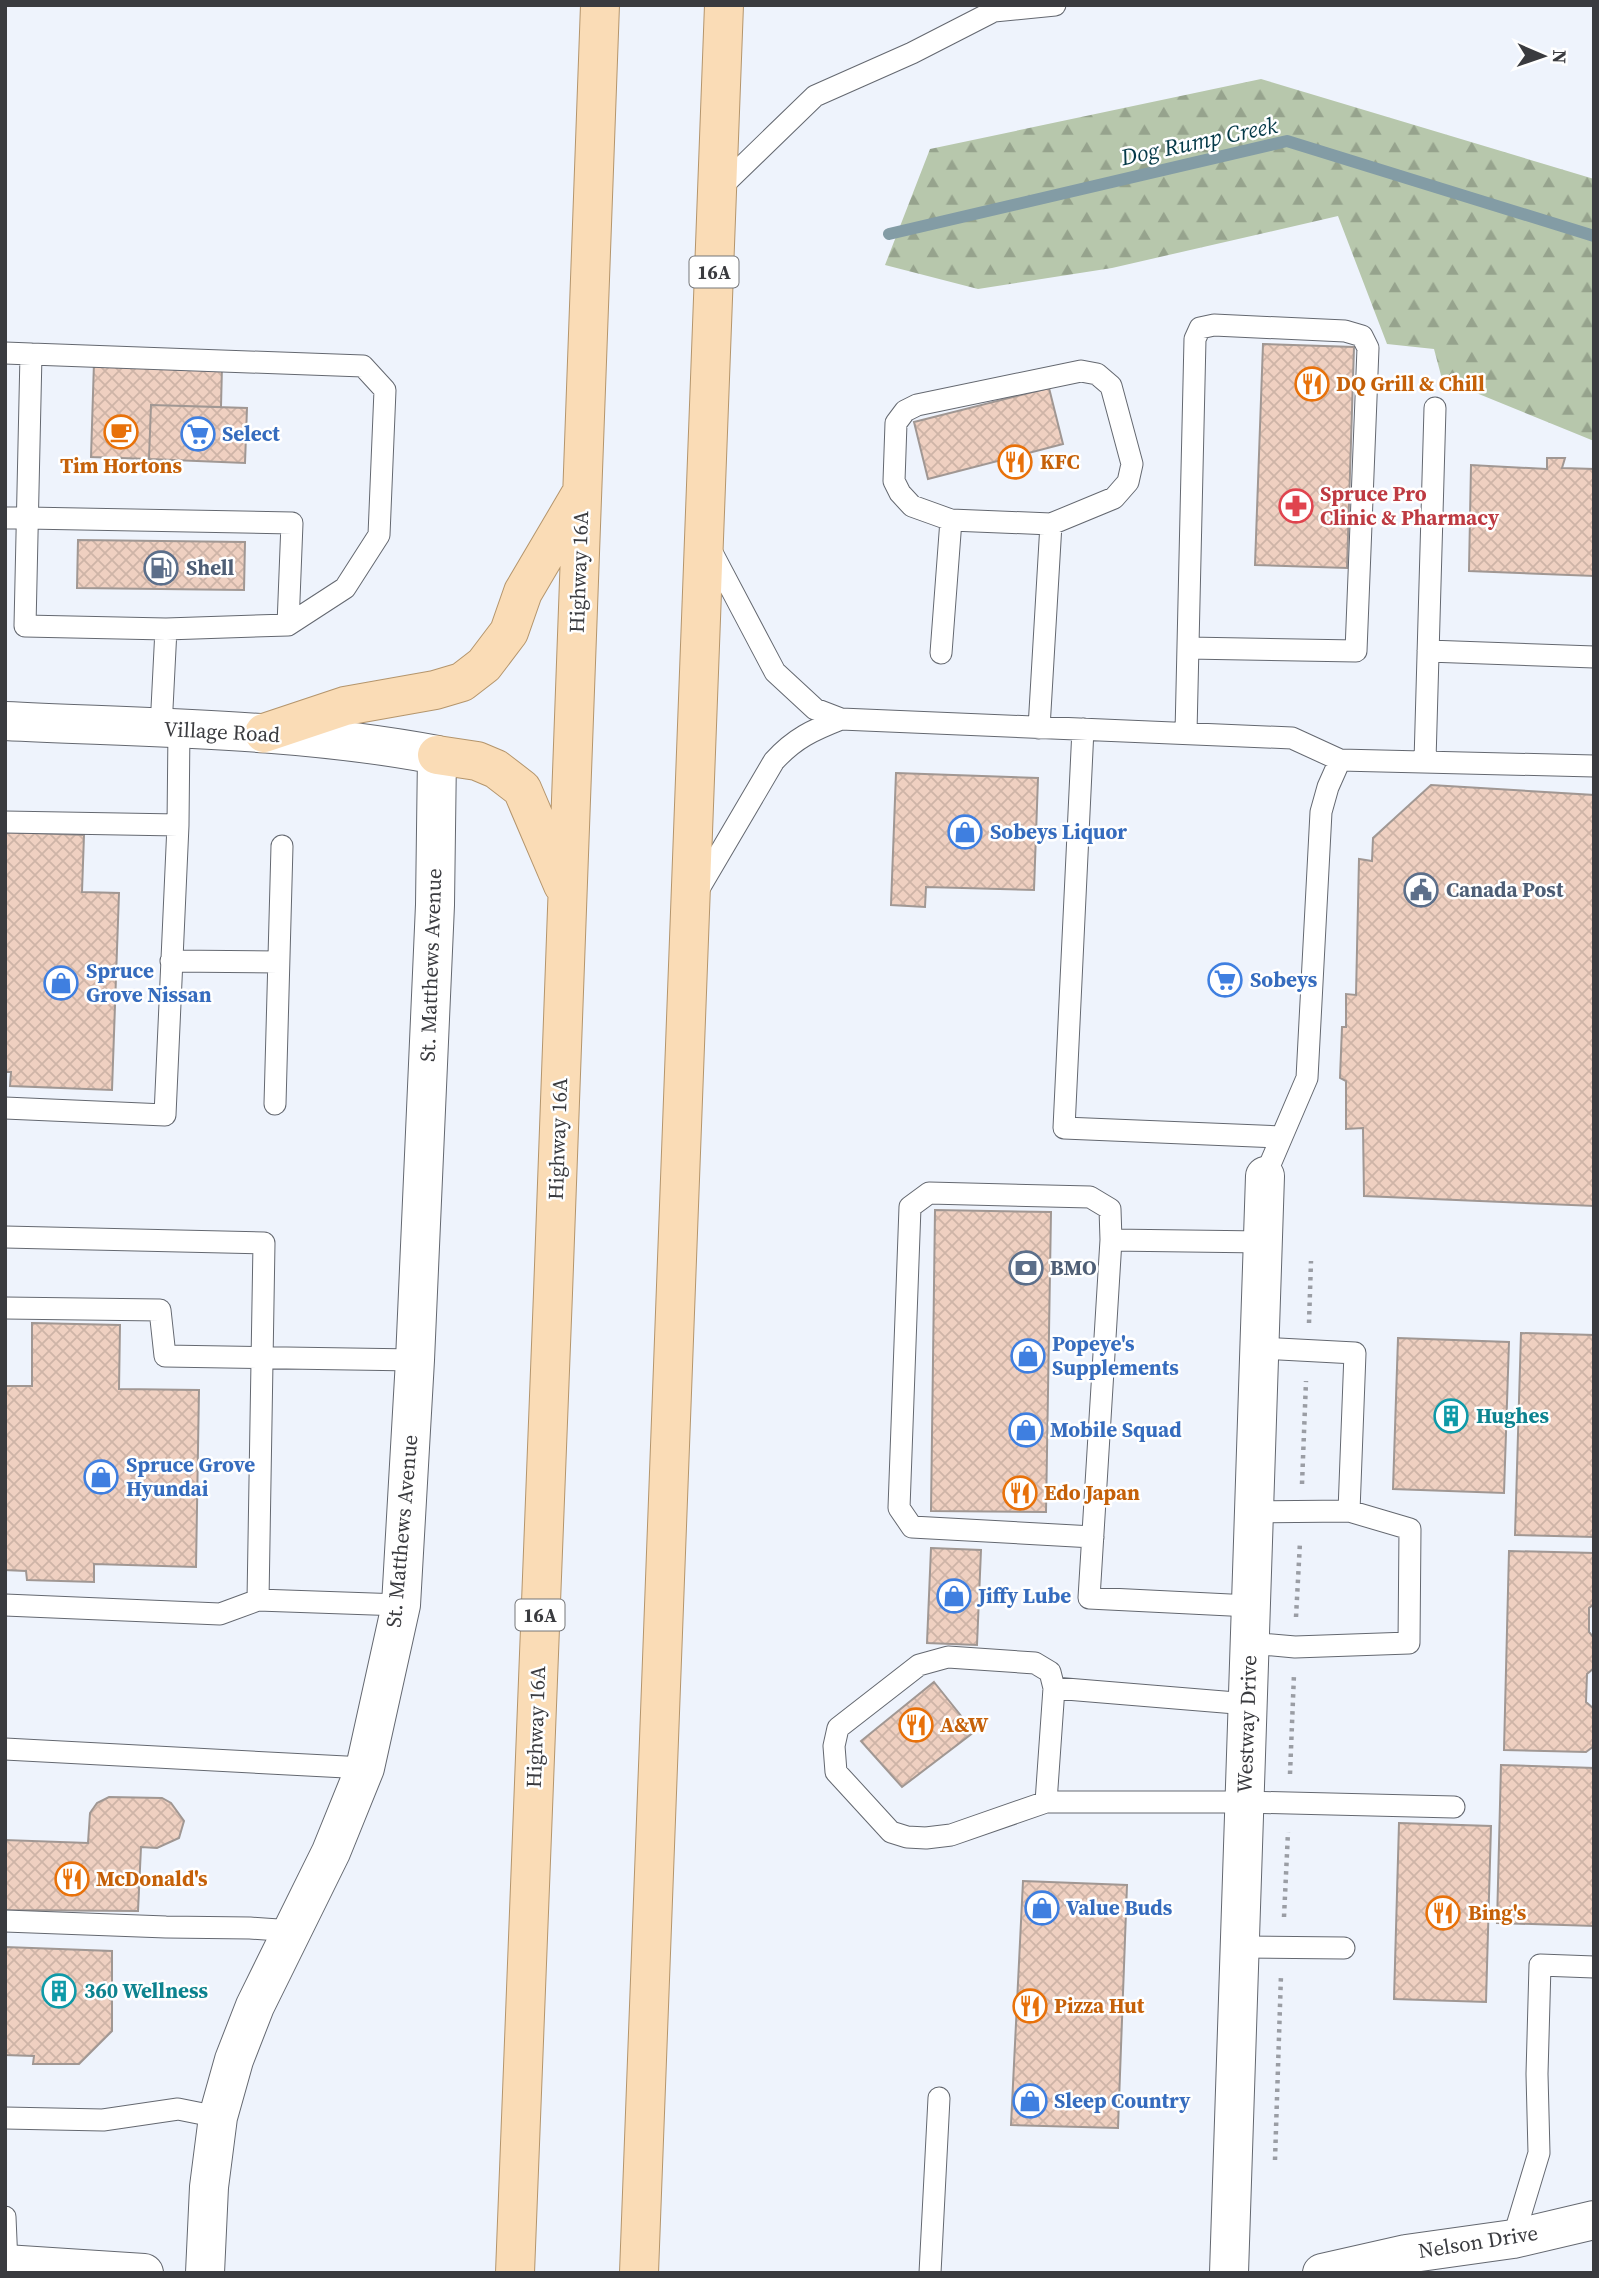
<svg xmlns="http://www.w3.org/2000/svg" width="1599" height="2278" font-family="'Source Serif 4',serif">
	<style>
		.forest { fill: url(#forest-firs) }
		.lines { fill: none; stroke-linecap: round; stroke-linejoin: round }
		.stream { stroke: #839ca5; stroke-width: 12 }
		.building { fill: url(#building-cross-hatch); stroke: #a09793; stroke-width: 2 }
		.lane-casing { stroke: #646870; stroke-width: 23 }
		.street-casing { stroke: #646870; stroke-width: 40 }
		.secondary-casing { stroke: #646870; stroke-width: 40 }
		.primary-casing { stroke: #b4956c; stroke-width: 40 }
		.path { stroke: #9a9da4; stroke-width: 4.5; stroke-dasharray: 3.5 5; stroke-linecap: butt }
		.lane { stroke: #fff; stroke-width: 21 }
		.street { stroke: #fff; stroke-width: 38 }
		.secondary { stroke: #fff; stroke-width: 38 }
		.primary { stroke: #fadcb6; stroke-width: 38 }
		.labels { text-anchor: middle; stroke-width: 5; stroke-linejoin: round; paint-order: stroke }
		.shield { fill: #fff; stroke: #757679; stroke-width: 2 }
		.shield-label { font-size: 19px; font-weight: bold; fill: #3a3b3f }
		.food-label { font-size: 21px; font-weight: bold; fill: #c56008; stroke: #fff; text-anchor: start }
		.shop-label { font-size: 21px; font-weight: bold; fill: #366cbe; stroke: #fff; text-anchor: start }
		.health-label { font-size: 21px; font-weight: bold; fill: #be3a42; stroke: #fff; text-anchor: start }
		.service-label { font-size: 21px; font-weight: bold; fill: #4e5e75; stroke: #fff; text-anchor: start }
		.street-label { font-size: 21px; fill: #3a3b3f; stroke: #fff }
		.culture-label { font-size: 21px; font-weight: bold; fill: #0d838f; stroke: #fff; text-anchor: start }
		.water-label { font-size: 23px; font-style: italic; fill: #053a48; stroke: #fff }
	</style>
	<defs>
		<pattern id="forest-firs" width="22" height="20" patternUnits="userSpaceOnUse" patternTransform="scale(1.75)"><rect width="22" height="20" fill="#b7c7ac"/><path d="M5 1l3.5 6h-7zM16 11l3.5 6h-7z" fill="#96a38d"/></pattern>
		<pattern id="building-cross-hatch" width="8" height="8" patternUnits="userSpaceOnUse" patternTransform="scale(1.75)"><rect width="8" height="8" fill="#efd0c1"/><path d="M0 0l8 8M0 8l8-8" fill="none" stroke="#ceb4a7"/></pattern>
	</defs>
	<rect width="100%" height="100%" fill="#eef3fc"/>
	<path class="forest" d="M1261 79 1594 179V441L1442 379 1434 349 1387 344 1338 216 1112 268 978 289 885 265 930 149Z"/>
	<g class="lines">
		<path class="stream" d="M889 234 1287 141 1594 236"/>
	</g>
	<path class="building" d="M1263 344 1354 347 1347 568 1255 565Z
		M94 362 222 366 221 407 151 405 149 459 91 457Z
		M1049 388 1063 444 928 479 914 422Z
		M151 405 247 408 245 463 149 459Z
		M1547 458H1565L1562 468 1594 469V576L1469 571 1471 465 1547 469Z
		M78 540 245 542 244 590 77 588Z
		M896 773 1038 778 1034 890 926 887 925 907 891 905Z
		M1431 785 1594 795V1206L1364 1196 1363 1128 1346 1129V1081L1340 1078 1342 1027H1346V994L1356 995 1359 859 1372 861 1373 838Z
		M5 832 84 835 82 892 119 893 112 1090 10 1086 11 1072H5Z
		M935 1210 1051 1212 1046 1512 931 1511Z
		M32 1323 120 1325 119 1389 199 1390 196 1567 94 1564V1582L27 1580 26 1571 5 1570V1386H32Z
		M1521 1333 1594 1335V1537L1515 1535Z
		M1398 1338 1509 1342 1504 1493 1393 1489Z
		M931 1548 981 1550 977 1645 927 1643Z
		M1509 1551 1594 1553V1604L1589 1608V1632L1594 1638V1668L1587 1674 1586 1702 1594 1709V1746L1586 1752 1504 1750Z
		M1509 1551 1594 1553V1604L1589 1608V1632L1594 1638V1668L1587 1674 1586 1702 1594 1709V1746L1586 1752 1504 1750Z
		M934 1682 974 1732 902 1787 861 1741Z
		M1501 1765 1594 1768V1926L1497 1923Z
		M109 1797 162 1798 171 1803 184 1821 179 1838 157 1848 141 1847 138 1911 5 1910V1840L88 1843 90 1813 97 1803Z
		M1399 1823 1491 1826 1486 2002 1394 1999Z
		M1023 1881 1127 1885 1118 2128 1011 2125Z
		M5 1947 112 1951V2031L79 2064H33L34 2056 5 2055Z"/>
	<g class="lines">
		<defs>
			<path id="lane" d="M717 191 815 96 912 53 994 11 1055 5
				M5 353 31 354 25 626 166 629 288 625 292 523 27 518H5
				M31 354 363 366 385 390 379 535 345 588 288 625
				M709 547 775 672 815 709 841 719 1292 738 1340 760 1594 766
				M1428 651 1594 657
				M941 653 951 520 1051 524 1114 498 1128 482 1132 464 1111 386 1097 374 1081 371 917 405 905 411 896 423 894 481 900 493 912 506 951 520
				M161 728 166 629
				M1039 728 1051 524
				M1083 729 1064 1128 1281 1137
				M1186 733 1195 339 1200 328 1214 325 1345 331 1362 336 1368 348 1356 651 1188 648
				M1425 761 1435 408
				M5 822 178 825
				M697 892 774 761C795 738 813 730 841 719
				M171 961 278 962
				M275 1104 282 846
				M5 1108 165 1115 178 825 179 729
				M1265 1176 1307 1078 1321 812 1328 787 1340 760
				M5 1237 264 1243 258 1600
				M5 1308 160 1310 165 1356 415 1360
				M1254 1512 1349 1511 1355 1353 1259 1348
				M1093 1537 912 1527 899 1508 910 1207 929 1193 1090 1197 1110 1209 1111 1240
				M5 1605 220 1614 258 1600 401 1605
				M1250 1606 1089 1598 1111 1240 1263 1242
				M1249 1643 1295 1647 1409 1643 1410 1529 1349 1511
				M1054 1688 1248 1704
				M5 1749 365 1768
				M1046 1802 1054 1688 1050 1672 1035 1663 948 1657 919 1665 838 1728 834 1746 836 1772 891 1832 907 1837 926 1838 951 1835 1046 1802H1244L1454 1807
				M5 1921 166 1927 250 1928 293 1931
				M1239 1947 1344 1948
				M5 2118 103 2120 178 2109 218 2117
				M5 2217 7 2264
				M1513 2239 1539 2153 1537 2074 1540 1965 1594 1967
				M930 2273 939 2098"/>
			<path id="street" d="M5 721C149 728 295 728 437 755L435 905 415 1360 401 1605 365 1768 331 1852 255 2006 234 2060 218 2117 209 2187 205 2273
				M5 2264 144 2273
				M1229 2273 1265 1176"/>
			<path id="secondary" d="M1322 2273 1406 2254 1513 2239 1594 2220"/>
			<path id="primary" d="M264 733 345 706 435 690 462 682 484 665 509 632 523 592 579 497
				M437 755 477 761 496 769 522 789 563 885
				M515 2273 553 1293 600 5
				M639 2273 724 5"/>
		</defs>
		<use href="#lane" class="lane-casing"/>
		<use href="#street" class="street-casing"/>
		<use href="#secondary" class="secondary-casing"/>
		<use href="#primary" class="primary-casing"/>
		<path class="path" d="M1309 1323 1311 1261
			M1302 1484 1306 1381
			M1296 1617 1300 1542
			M1290 1774 1294 1674
			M1284 1917 1288 1832
			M1275 2160 1281 1975"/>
		<use href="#lane" class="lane"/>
		<use href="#street" class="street"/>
		<use href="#secondary" class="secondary"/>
		<use href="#primary" class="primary"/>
	</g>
	<defs>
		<symbol id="restaurant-ring" viewBox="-11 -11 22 22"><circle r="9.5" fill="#fff" stroke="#e8710a" stroke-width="1.5"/><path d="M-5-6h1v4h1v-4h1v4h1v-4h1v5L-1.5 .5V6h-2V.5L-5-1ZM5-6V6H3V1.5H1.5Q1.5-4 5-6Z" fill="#e8710a"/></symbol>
		<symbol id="cafe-ring" viewBox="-11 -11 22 22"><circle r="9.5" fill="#fff" stroke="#e8710a" stroke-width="1.5"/><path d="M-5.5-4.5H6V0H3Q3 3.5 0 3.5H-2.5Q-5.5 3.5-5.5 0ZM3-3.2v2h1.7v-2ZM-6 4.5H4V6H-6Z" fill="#e8710a"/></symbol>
		<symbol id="supermarket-ring" viewBox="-11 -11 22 22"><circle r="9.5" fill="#fff" stroke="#3f7fe0" stroke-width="1.5"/><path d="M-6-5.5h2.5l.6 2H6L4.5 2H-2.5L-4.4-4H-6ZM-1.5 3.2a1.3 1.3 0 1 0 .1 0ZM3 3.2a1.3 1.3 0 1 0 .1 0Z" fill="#3f7fe0"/></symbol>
		<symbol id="pharmacy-ring" viewBox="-11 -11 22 22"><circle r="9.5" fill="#fff" stroke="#e0444e" stroke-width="1.5"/><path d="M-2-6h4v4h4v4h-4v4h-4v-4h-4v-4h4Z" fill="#e0444e"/></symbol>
		<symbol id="fuel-ring" viewBox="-11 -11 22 22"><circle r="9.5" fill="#fff" stroke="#5c6f8a" stroke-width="1.5"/><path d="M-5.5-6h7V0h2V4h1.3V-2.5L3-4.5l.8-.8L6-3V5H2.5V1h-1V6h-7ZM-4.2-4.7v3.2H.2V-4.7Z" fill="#5c6f8a"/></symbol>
		<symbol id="shop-ring" viewBox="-11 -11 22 22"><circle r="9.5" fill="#fff" stroke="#3f7fe0" stroke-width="1.5"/><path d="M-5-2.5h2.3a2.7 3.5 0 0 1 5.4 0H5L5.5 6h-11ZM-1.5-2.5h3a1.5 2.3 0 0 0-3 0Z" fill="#3f7fe0"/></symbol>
		<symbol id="civic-ring" viewBox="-11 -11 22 22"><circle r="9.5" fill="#fff" stroke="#5c6f8a" stroke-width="1.5"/><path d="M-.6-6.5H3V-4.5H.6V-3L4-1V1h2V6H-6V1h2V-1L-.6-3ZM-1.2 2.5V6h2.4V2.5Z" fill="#5c6f8a"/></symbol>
		<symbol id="bank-ring" viewBox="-11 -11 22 22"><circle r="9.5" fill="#fff" stroke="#5c6f8a" stroke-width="1.5"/><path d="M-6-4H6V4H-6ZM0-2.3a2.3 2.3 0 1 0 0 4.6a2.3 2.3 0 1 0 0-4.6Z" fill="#5c6f8a"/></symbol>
		<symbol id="building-ring" viewBox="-11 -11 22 22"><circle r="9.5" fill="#fff" stroke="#0f9aa8" stroke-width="1.5"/><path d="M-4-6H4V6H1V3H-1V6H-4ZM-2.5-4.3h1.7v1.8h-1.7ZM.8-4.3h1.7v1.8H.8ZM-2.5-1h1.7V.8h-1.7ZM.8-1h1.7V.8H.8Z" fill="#0f9aa8"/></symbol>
	</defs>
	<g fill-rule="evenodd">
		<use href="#restaurant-ring" x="1293" y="365" width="38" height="38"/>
		<use href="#cafe-ring" x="102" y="413" width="38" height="38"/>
		<use href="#supermarket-ring" x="179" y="415" width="38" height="38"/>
		<use href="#restaurant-ring" x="996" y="443" width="38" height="38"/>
		<use href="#pharmacy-ring" x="1277" y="487" width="38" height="38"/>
		<use href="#fuel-ring" x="142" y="549" width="38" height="38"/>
		<use href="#shop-ring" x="946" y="813" width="38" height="38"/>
		<use href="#civic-ring" x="1402" y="871" width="38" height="38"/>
		<use href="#supermarket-ring" x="1206" y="961" width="38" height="38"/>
		<use href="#shop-ring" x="42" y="964" width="38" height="38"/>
		<use href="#bank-ring" x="1007" y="1249" width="38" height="38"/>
		<use href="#shop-ring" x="1009" y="1337" width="38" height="38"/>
		<use href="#building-ring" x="1432" y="1397" width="38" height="38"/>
		<use href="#shop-ring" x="1007" y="1411" width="38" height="38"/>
		<use href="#shop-ring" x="82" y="1458" width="38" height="38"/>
		<use href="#restaurant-ring" x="1001" y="1474" width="38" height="38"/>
		<use href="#shop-ring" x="935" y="1577" width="38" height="38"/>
		<use href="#restaurant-ring" x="897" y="1706" width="38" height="38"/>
		<use href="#restaurant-ring" x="53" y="1860" width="38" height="38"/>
		<use href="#shop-ring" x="1023" y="1889" width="38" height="38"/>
		<use href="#restaurant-ring" x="1424" y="1894" width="38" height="38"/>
		<use href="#building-ring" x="40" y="1972" width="38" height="38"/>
		<use href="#restaurant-ring" x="1011" y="1987" width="38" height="38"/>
		<use href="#shop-ring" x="1011" y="2082" width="38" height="38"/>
	</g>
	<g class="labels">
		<g class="shield">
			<rect x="689.5" y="256.5" width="49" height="31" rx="5"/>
			<rect x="515.5" y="1599.5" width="49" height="31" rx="5"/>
		</g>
		<g class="shield-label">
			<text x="714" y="279">16A</text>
			<text x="540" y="1622">16A</text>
		</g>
		<g class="food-label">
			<text x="1336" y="391">DQ Grill &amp; Chill</text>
			<text x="1040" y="469">KFC</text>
			<text x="121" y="473" text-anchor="middle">Tim Hortons</text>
			<text x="1044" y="1500">Edo Japan</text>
			<text x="940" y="1732">A&amp;W</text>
			<text x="96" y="1886">McDonald's</text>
			<text x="1468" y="1920">Bing's</text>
			<text x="1054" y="2013">Pizza Hut</text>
		</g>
		<g class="shop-label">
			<text x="222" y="441">Select</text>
			<text x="990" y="839">Sobeys Liquor</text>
			<text x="86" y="978">Spruce<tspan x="86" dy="24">Grove Nissan</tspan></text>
			<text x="1250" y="987">Sobeys</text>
			<text x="1052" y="1351">Popeye's<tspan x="1052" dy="24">Supplements</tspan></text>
			<text x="1050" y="1437">Mobile Squad</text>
			<text x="126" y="1472">Spruce Grove<tspan x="126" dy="24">Hyundai</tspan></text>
			<text x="978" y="1603">Jiffy Lube</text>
			<text x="1066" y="1915">Value Buds</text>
			<text x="1054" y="2108">Sleep Country</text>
		</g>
		<g class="health-label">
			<text x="1320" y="501">Spruce Pro<tspan x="1320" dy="24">Clinic &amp; Pharmacy</tspan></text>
		</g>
		<g class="service-label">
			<text x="186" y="575">Shell</text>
			<text x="1446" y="897">Canada Post</text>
			<text x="1050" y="1275">BMO</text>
		</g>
		<g class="street-label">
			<text transform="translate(579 572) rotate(-88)" y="7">Highway 16A</text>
			<text transform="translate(222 732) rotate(3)" y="7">Village Road</text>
			<text transform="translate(431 965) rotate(-88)" y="7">St. Matthews Avenue</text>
			<text transform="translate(558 1139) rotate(-88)" y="7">Highway 16A</text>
			<text transform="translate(402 1531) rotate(-85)" y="7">St. Matthews Avenue</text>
			<text transform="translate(1247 1724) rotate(-88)" y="7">Westway Drive</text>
			<text transform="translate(536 1727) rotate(-88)" y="7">Highway 16A</text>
			<text transform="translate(1478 2242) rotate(-9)" y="7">Nelson Drive</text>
		</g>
		<g class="culture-label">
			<text x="1476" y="1423">Hughes</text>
			<text x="84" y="1998">360 Wellness</text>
		</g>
		<g class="water-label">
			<text transform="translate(1199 141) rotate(-12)" y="8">Dog Rump Creek</text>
		</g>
	</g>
	<rect width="1599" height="2278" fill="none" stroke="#3a3b3f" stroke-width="14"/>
	<g transform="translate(1543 56) rotate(92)" stroke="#ffffff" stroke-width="5" paint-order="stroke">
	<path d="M0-5L12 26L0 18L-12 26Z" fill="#3a3b3f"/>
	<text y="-10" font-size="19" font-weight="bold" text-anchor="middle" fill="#3a3b3f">N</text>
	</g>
</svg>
